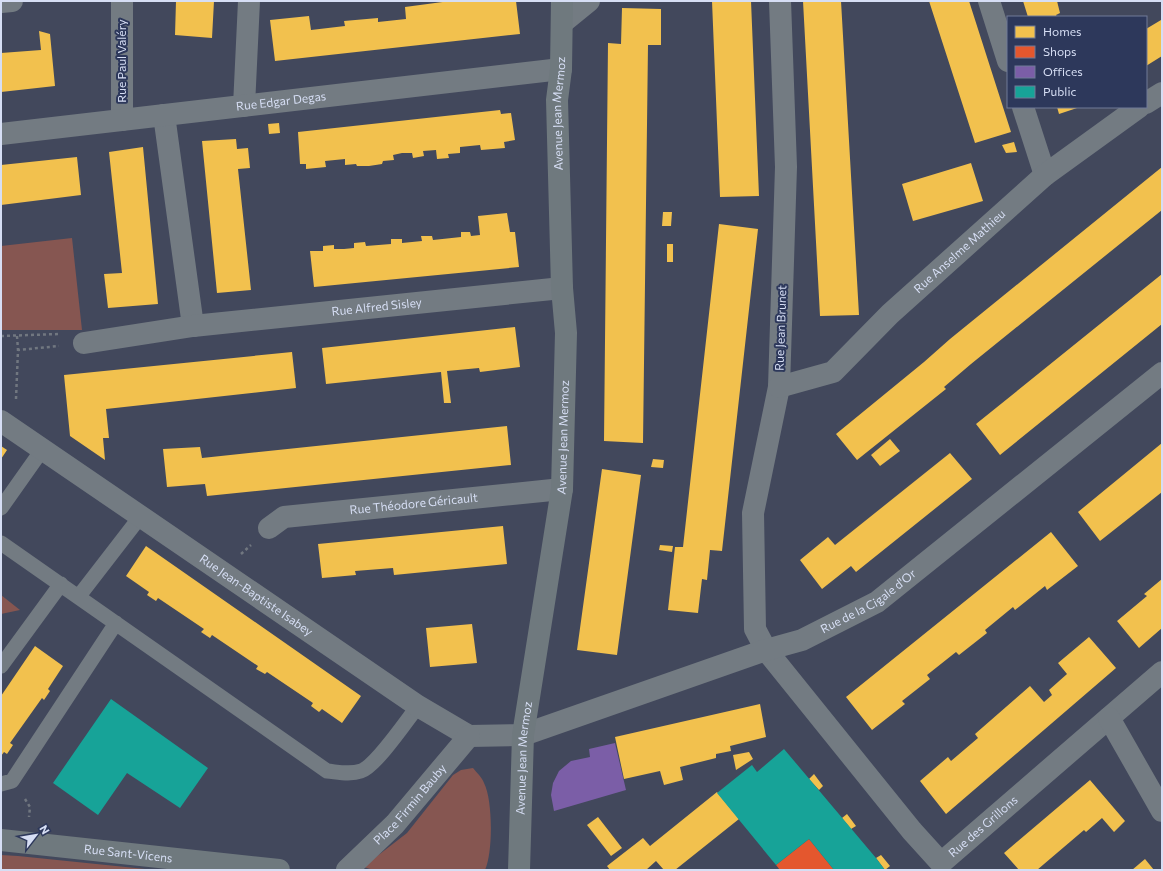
<svg xmlns="http://www.w3.org/2000/svg" width="1163" height="871" font-family="Commissioner,sans-serif">
	<style>
		.green { fill: #865651 }
		.homes { fill: #f2c14e }
		.shops { fill: #e4572e }
		.offices { fill: #7b5ea7 }
		.public { fill: #17a398 }
		.lines { fill: none; stroke-linecap: round; stroke-linejoin: round }
		.path { stroke: #717780; stroke-width: 2.5; stroke-dasharray: 3 3; stroke-linecap: butt }
		.lane { stroke: #737b82; stroke-width: 15 }
		.street { stroke: #737b82; stroke-width: 22 }
		.secondary { stroke: #6f797e; stroke-width: 22 }
		.labels { text-anchor: middle; stroke-width: 4; stroke-linejoin: round; paint-order: stroke }
		.street-label { font-size: 12px; fill: #d6def4; stroke: #2d385b }
	</style>
	<rect width="100%" height="100%" fill="#42485c"/>
	<path class="green" d="M72 238 82 330H1V246Z
		M1 595 20 610 1 614Z
		M473 768C476 772 482 777 484 783 493 800 493 853 485 870H374L363 867 407 833 453 775 461 770Z
		M1 855 18 856 155 870H1Z"/>
	<path class="homes" d="M176 1H214L212 38 175 35Z
		M450 1H516L520 34 275 61 270 20 309 16 311 30 345 26 344 21 378 18V22L406 19 405 7Z
		M712 1H751L759 196 720 197Z
		M803 1H841L859 315 820 316Z
		M929 1H969L1011 132 975 143Z
		M1023 1H1057L1060 13 1056 15 1057 17H1028Z
		M622 8 661 9V45H648L643 443 604 441 608 43 621 44Z
		M1161 20 1162 56 1146 66V29Z
		M39 31 50 34 55 86 1 92V53L41 50Z
		M1057 107H1080L1059 114Z
		M500 110 501 114 511 113 515 140 504 142 505 148 481 150 480 145 460 147V153L448 154 449 158 437 159 436 150 423 151 424 156 413 158 412 153H402L393 155 394 160 383 161 382 164 369 166H357L356 164 345 165V159L325 161 326 167 306 169V164H300L298 132Z
		M279 123 280 133 269 134 268 124Z
		M236 139 237 149 248 148 250 168 238 169 251 290 217 293 202 141Z
		M1014 142 1017 152 1006 153 1002 145Z
		M143 147 158 304 108 308 104 274 122 273 109 152Z
		M77 157 81 195 1 205V165Z
		M971 163 983 201 913 221 902 184Z
		M1162 167V210L971 364 944 387 946 389 857 460 836 434 924 362 950 339Z
		M663 212H672L671 226H662Z
		M507 213 510 232H515L519 267 314 287 310 251H323V246L334 245V249H344L354 248V243L365 242 366 246 391 244V239H402V243L422 241 421 236H432L433 240 461 237V232H470L471 236 480 235 478 216Z
		M719 224 758 229 722 551 710 550 707 580 702 579 698 613 668 610 675 547H683Z
		M667 244H673V262H667Z
		M1162 274V324L1000 455 976 424Z
		M515 327 520 367 480 372 479 368 447 371 451 403H444L441 372 326 384 322 348Z
		M292 352 296 388 106 409 109 438H103L105 460 70 436 64 375Z
		M507 426 511 465 207 496 205 484 167 487 163 449 200 447 202 458Z
		M890 439 900 451 880 466 871 455Z
		M1162 443V492L1100 541 1078 512Z
		M1 446 7 450 1 459Z
		M950 453 972 479 856 572 851 566 822 589 800 560 828 537 835 545Z
		M653 459 664 460 663 468 651 467Z
		M602 469 641 475 617 655 577 650Z
		M503 526 507 564 394 575 393 568 355 571 356 575 322 578 318 544Z
		M1051 532 1078 566 1047 590 1045 586 1015 610 1013 607 985 630 987 633 959 655 956 652 927 675 930 679 902 701 905 704 872 730 846 697Z
		M660 545 673 546 672 552 659 550Z
		M146 546 361 696 342 723 322 709 319 712 311 706 313 703 267 672 265 674 256 669 258 666 212 635 210 638 201 632 204 629 158 598 156 601 147 595 149 592 126 576Z
		M1162 579V628L1139 648 1117 621 1147 596 1144 594Z
		M472 624 477 663 430 667 426 628Z
		M1089 637 1116 668 946 814 920 781 948 757 951 761 978 738 975 734 1030 686 1044 702 1052 695 1049 690 1067 674 1058 663Z
		M35 646 63 666 48 689 50 691 44 700 42 698 10 743 13 745 7 754 4 752 1 756V696Z
		M760 704 766 737 730 746 731 751 716 754V758L680 767 683 780 664 785 660 771 624 779 615 737Z
		M749 752 753 759 736 770 733 755Z
		M814 774 823 786 819 790 809 779Z
		M1090 780 1125 821 1114 832 1102 818 1086 832 1084 830 1037 870H1019L1004 853Z
		M717 792 739 819 675 870H664L656 861 646 870H610L607 866 643 838 650 846Z
		M847 814 856 826 851 829 842 818Z
		M598 817 622 848 611 856 587 825Z
		M881 855 890 866 885 870 876 858Z
		M1145 859 1154 870H1132Z"/>
	<path class="shops" d="M809 839 834 870H780L776 865Z"/>
	<path class="offices" d="M615 743 626 790 554 811 551 795 553 783 559 771 571 761 590 757 589 749Z"/>
	<path class="public" d="M111 699 208 768 180 808 127 773 98 815 53 783Z
		M784 749 876 858 885 870H834L809 839 776 865 717 793 752 765 757 772Z"/>
	<g class="lines">
		<path class="path" d="M1 336 59 334V335
			M17 336 18 350
			M16 399 18 350 59 346
			M241 554 251 545
			M25 799 30 807 29 817"/>
		<path class="lane" d="M1 508 42 450
			M1 543 327 771C338 772 350 775 361 771 376 766 407 720 418 706
			M79 596 140 517
			M1 666 61 584
			M1 784 12 781 116 623"/>
		<g class="street">
			<path d="M122 1V120"/>
			<path id="s1" d="M780 1 786 167 779 387 753 513 755 629 766 650 912 831 941 863 1162 672"/>
			<path d="M989 1 1008 61"/>
			<path d="M1 2 12 1"/>
			<path d="M562 23 589 1"/>
			<path d="M1146 103 1162 93"/>
			<path d="M244 106 249 1"/>
			<path d="M1023 107 1045 175"/>
			<path d="M164 115 193 326"/>
			<path id="s2" d="M1 134 561 69"/>
			<path id="s3" d="M84 343 193 326 562 288"/>
			<path id="s4" d="M779 387 833 372 890 314 1045 175 1139 107"/>
			<path id="s5" d="M1 421 418 706 469 736 523 735 766 650 802 640 877 602 1162 373"/>
			<path id="s6" d="M269 528 284 517 562 489"/>
			<path d="M1109 718 1162 811"/>
			<path id="s7" d="M347 870 395 824 469 736"/>
		</g>
		<g class="secondary">
			<path id="s8" d="M1 840 279 870"/>
			<path id="s9" d="M519 870 523 735 562 489 566 333 562 288 557 100 561 69 562 1"/>
		</g>
	</g>
	<g class="labels">
		<g class="street-label">
			<text transform="translate(122 61) rotate(-90)" y="4">Rue Paul Valéry</text>
			<text dy="4" stroke="none"><textPath href="#s2" startOffset="282">Rue Edgar Degas</textPath></text>
			<text dy="4" stroke="none"><textPath href="#s9" startOffset="760">Avenue Jean Mermoz</textPath></text>
			<text dy="4" stroke="none"><textPath href="#s4" startOffset="231">Rue Anselme Mathieu</textPath></text>
			<text dy="4" stroke="none"><textPath href="#s3" startOffset="295">Rue Alfred Sisley</textPath></text>
			<text transform="translate(781 328) rotate(-88)" y="4">Rue Jean Brunet</text>
			<text dy="4" stroke="none"><textPath href="#s9" startOffset="436">Avenue Jean Mermoz</textPath></text>
			<text dy="4" stroke="none"><textPath href="#s6" startOffset="149">Rue Théodore Géricault</textPath></text>
			<text dy="4" stroke="none"><textPath href="#s5" startOffset="309">Rue Jean-Baptiste Isabey</textPath></text>
			<text dy="4" stroke="none"><textPath href="#s5" startOffset="990">Rue de la Cigale d'Or</textPath></text>
			<text dy="4" stroke="none"><textPath href="#s9" startOffset="112">Avenue Jean Mermoz</textPath></text>
			<text dy="4" stroke="none"><textPath href="#s7" startOffset="91">Place Firmin Bauby</textPath></text>
			<text dy="4" stroke="none"><textPath href="#s1" startOffset="986">Rue des Grillons</textPath></text>
			<text dy="4" stroke="none"><textPath href="#s8" startOffset="128">Rue Sant-Vicens</textPath></text>
		</g>
	</g>
	<rect width="1163" height="871" fill="none" stroke="#d6def4" stroke-width="4"/>
	<rect x="1007" y="16" width="140" height="92" fill="#2d385b" stroke="#717a98"/>
	<rect x="1015" y="26" width="20" height="12" fill="#f2c14e" stroke="#717a98"/>
	<text x="1043" y="36" font-size="12" fill="#d6def4">Homes</text>
	<rect x="1015" y="46" width="20" height="12" fill="#e4572e" stroke="#717a98"/>
	<text x="1043" y="56" font-size="12" fill="#d6def4">Shops</text>
	<rect x="1015" y="66" width="20" height="12" fill="#7b5ea7" stroke="#717a98"/>
	<text x="1043" y="76" font-size="12" fill="#d6def4">Offices</text>
	<rect x="1015" y="86" width="20" height="12" fill="#17a398" stroke="#717a98"/>
	<text x="1043" y="96" font-size="12" fill="#d6def4">Public</text>
	<g transform="translate(36 835) rotate(59)" stroke="#2d385b" stroke-width="3" paint-order="stroke">
	<path d="M0-3L7 15L0 10L-7 15Z" fill="#d6def4"/>
	<text y="-6" font-size="11" font-weight="bold" text-anchor="middle" fill="#d6def4">N</text>
	</g>
</svg>
